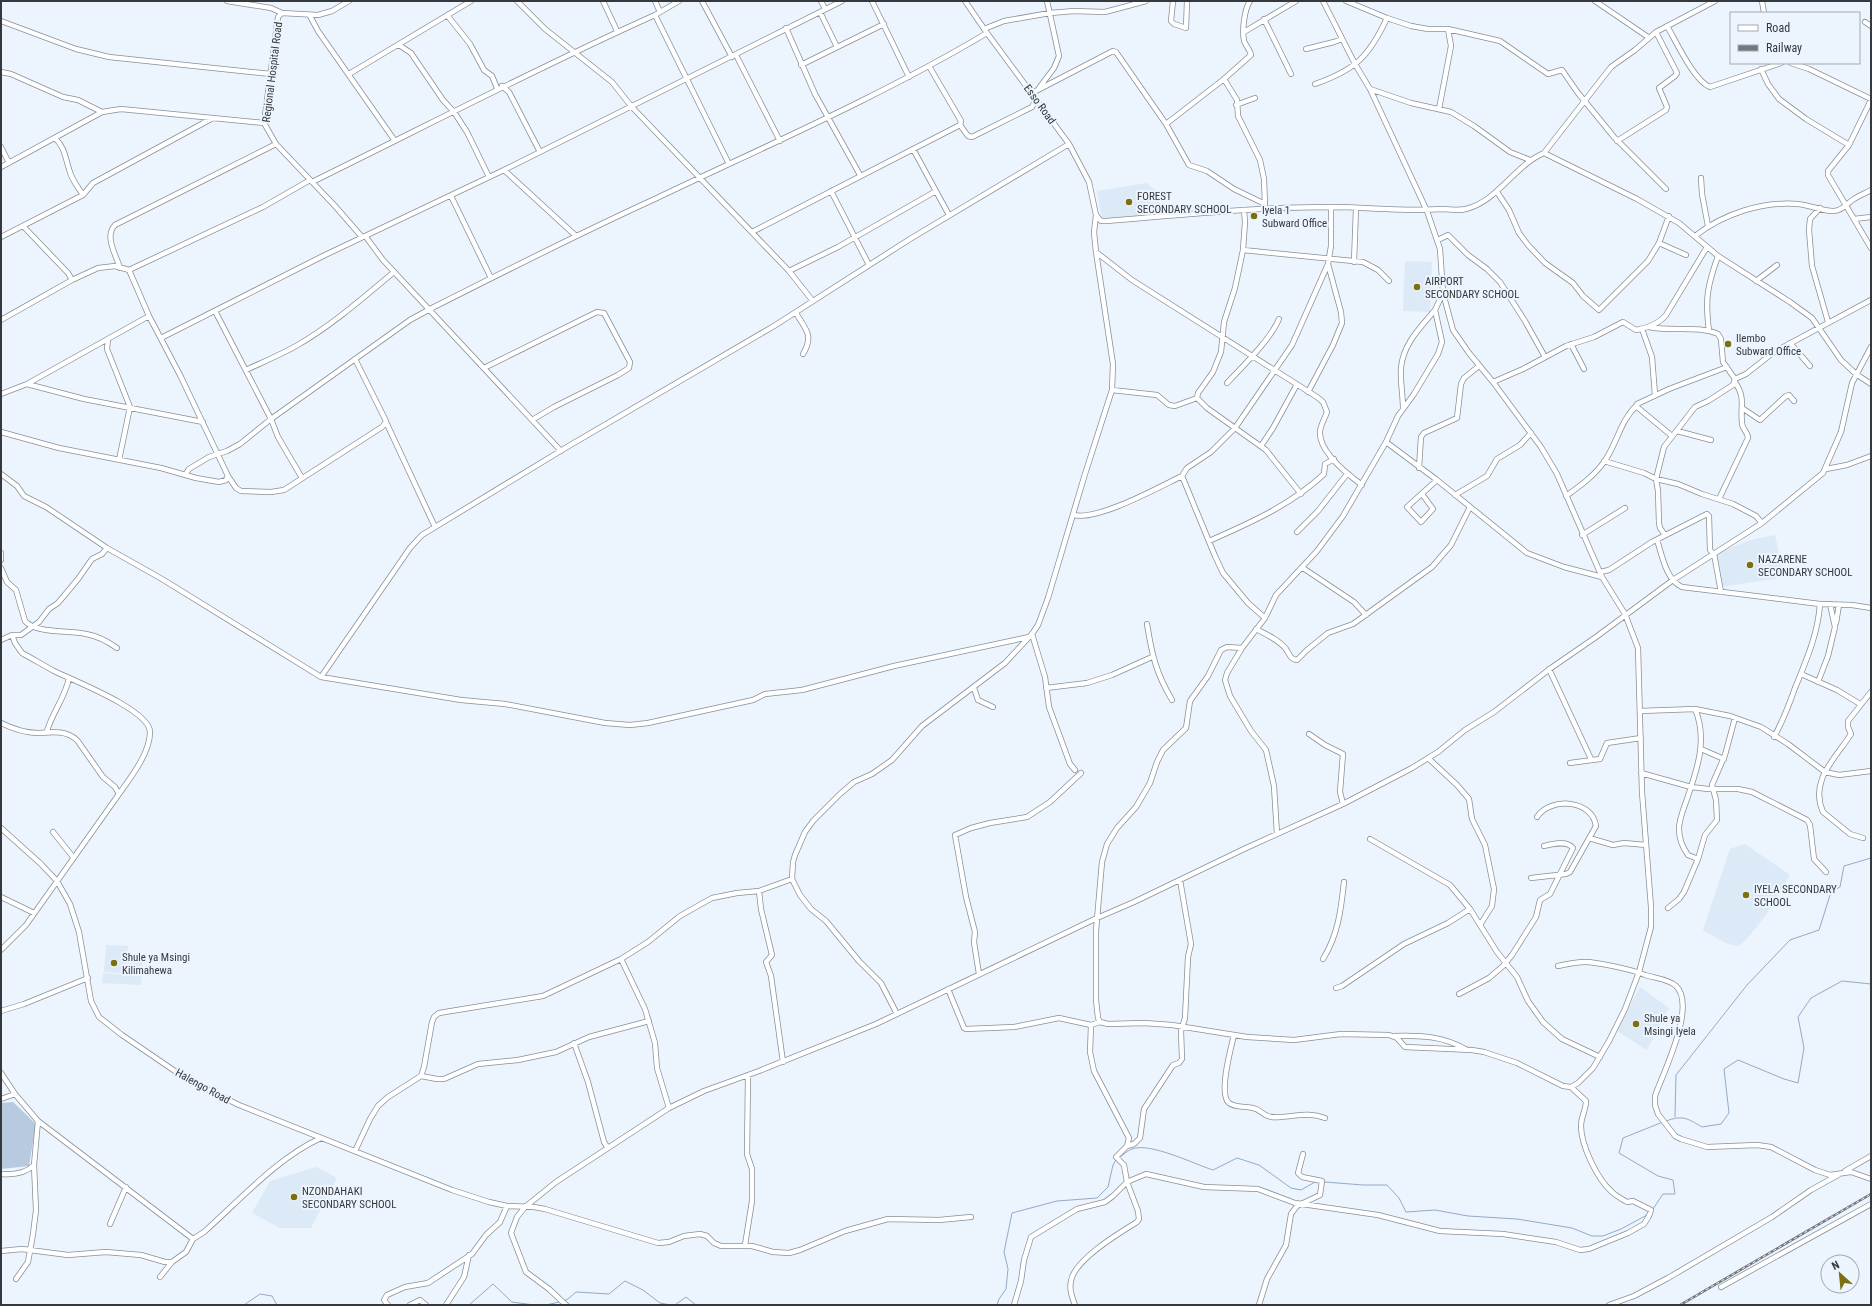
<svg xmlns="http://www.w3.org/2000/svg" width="1872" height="1306" font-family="'Roboto Condensed',sans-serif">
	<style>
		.built { fill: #dce9f7 }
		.green { fill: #b8cadf }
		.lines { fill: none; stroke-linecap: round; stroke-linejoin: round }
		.stream { stroke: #92acc8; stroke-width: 1 }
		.minor-casing { stroke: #888f97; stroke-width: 6 }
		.minor { stroke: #fff; stroke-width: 4.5 }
		.rail-casing { stroke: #73787d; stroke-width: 2.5 }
		.rail { stroke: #ecf4fd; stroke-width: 1; stroke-dasharray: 3; stroke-linecap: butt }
		.poi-dot { fill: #7c6f0e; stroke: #ecf4fd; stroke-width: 1.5 }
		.labels { text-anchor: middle; stroke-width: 4; stroke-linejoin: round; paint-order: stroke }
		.street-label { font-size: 11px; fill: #36393c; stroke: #ecf4fd }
		.poi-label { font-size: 11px; fill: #36393c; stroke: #ecf4fd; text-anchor: start }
	</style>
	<rect width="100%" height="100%" fill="#ecf4fd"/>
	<path class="built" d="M1147 183 1157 192 1161 209 1135 216 1102 219 1097 191Z
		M1405 261 1432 262 1430 312 1403 311Z
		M1775 535 1784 577 1722 587 1716 554 1750 540Z
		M1745 844 1790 875 1766 915 1747 939 1738 946 1725 943 1703 930 1730 849Z
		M106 945 128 946 125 973 104 972Z
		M129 956 143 957 141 985 102 983 103 973 128 975Z
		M1640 987 1669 1008 1647 1050 1617 1031Z
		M316 1167 337 1178 311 1228H280L252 1213 270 1181Z"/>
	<path class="green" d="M13 1102 36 1124 29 1166 1 1169V1103Z"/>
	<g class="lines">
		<path class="stream" d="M1675 1117 1676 1075 1747 985 1790 940 1819 930 1831 892 1840 887 1844 866 1871 858
			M1666 1121C1683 1115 1687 1118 1702 1127L1721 1124 1729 1113 1724 1069 1738 1060 1784 1079 1798 1083 1804 1048 1798 1017 1811 998 1842 981 1871 984
			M1119 1158C1123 1155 1127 1151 1132 1149 1150 1142 1194 1164 1213 1170L1237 1158 1259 1165 1291 1188 1301 1190 1315 1182
			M1325 1182 1363 1185H1387L1399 1198 1406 1212 1435 1210 1468 1216 1517 1219 1572 1228 1592 1236H1603L1621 1229 1647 1215
			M1653 1209 1663 1194H1675L1673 1180 1658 1176 1619 1153 1623 1138 1663 1122
			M564 1301 568 1299 576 1292 609 1294 625 1281 643 1290 660 1303 671 1305
			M244 1305 260 1294 272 1296 277 1305
			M469 1305 493 1284 512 1302 534 1305
			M546 1305 559 1302
			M675 1305 686 1297 696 1305
			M997 1305 999 1299 1006 1289 1008 1269 1004 1252 1012 1213 1057 1201 1097 1198 1108 1187 1113 1165 1116 1160"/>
		<defs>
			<path id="minor" d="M227 1 271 8 282 13
				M349 1 332 11 318 15 282 13 278 17 264 123 276 144 335 206 362 237
				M517 1 545 29 612 82 631 106 789 271 812 300
				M603 1 617 31
				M655 1 660 12
				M702 1 732 57
				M821 1 825 9
				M872 1 909 77
				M1173 1 1171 21 1174 24 1186 28 1187 1
				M1250 1C1244 10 1242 31 1244 41 1246 46 1250 50 1251 55L1224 79 1237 100 1238 116 1260 160 1264 179 1265 205
				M1346 1 1387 18
				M1595 1 1648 37
				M1762 1 1764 13
				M820 12 837 47
				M447 15 470 44 484 70 492 76 497 88
				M655 15 729 164
				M310 16 318 31 395 141
				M1264 19 1291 74
				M1 21 76 49 109 57 271 74
				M1865 22 1871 26
				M1667 26C1676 41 1694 81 1710 87L1781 63
				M786 28 815 94 860 175
				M984 29 1004 21 1050 13 1074 11 1105 12 1146 1
				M1244 32 1296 1
				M399 45 411 53 443 100 454 112 467 132 489 177
				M1306 49 1334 42 1342 39
				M736 55 780 141
				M1791 63 1809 69 1871 99
				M801 65 884 24
				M1761 69 1768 84 1779 99 1806 119 1849 145
				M1 72 11 74 63 97 78 100 102 112
				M349 74 471 1
				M1315 84C1355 70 1369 57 1387 18L1411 26 1428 29H1448L1500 41 1548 74 1562 70 1578 93 1614 137 1666 189
				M502 86 509 92 540 152
				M1039 88 1054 68 1059 56 1047 1
				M1370 89 1411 103 1451 112 1474 126 1510 152 1530 160
				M1032 93 1113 51 1116 52 1166 124 1189 165 1207 171 1234 189 1265 204
				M1871 100 1849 145 1828 171V175L1871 248
				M1236 105 1255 98
				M1439 109 1451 46 1448 29
				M1166 124 1224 79
				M960 125 968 136 972 137 1032 107 1036 99
				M55 138C65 148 65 157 69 169 71 179 78 187 83 195
				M1617 141 1666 110 1667 107 1659 88 1675 76 1677 73 1656 32
				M1 147 9 163
				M913 149 949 215
				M1544 153 1611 67 1635 50 1656 32 1715 1
				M1 167 102 112 121 109 264 123
				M504 170 576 236
				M1701 178 1702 194 1708 226
				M312 182C426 126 539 67 655 15L679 1
				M831 191 869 265
				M1497 192 1509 210 1519 233 1528 245 1545 263 1573 283 1583 296 1599 310 1648 261 1659 243 1669 216
				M451 196 491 278
				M1820 208 1810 219 1809 230 1812 266 1828 322
				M1244 210 1245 222 1243 250 1235 288 1224 322 1221 352 1213 372 1198 393 1197 398 1207 408 1235 428 1292 345 1328 264 1331 246V207
				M1096 215 1101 221H1107C1181 215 1256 207 1330 207 1367 207 1404 212 1442 209 1450 209 1458 211 1466 209 1498 201 1515 165 1544 153L1637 199 1679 223 1718 256 1790 302 1812 318 1841 360 1856 374 1871 384
				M1854 219 1871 217
				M23 226 68 273 72 280
				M752 232 960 125 961 121 929 66
				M1695 236C1723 214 1762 201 1798 204 1808 205 1827 212 1834 211 1844 210 1847 203 1854 199 1860 195 1866 193 1871 190
				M1 237 83 195 93 183 211 119
				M366 237 383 260 561 451
				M1438 240 1448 235 1468 255 1487 269 1500 282 1525 321 1545 357
				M1659 243 1686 255
				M1243 250 1363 262 1378 270 1389 281
				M1096 252 1132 280 1317 397 1323 402 1327 412C1325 418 1320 426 1320 432 1319 452 1347 474 1362 485
				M1354 262 1356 208
				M120 268C116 255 104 236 115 225L276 144
				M129 270 149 316 181 377 228 476 236 488 241 491 271 492 284 490 382 427 386 422 385 419 355 359
				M789 271 838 247 936 191
				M1756 281 1777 265
				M215 311 271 419 278 437 302 478
				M796 313C806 330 814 335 803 354
				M1 320 72 280 98 268 115 266 129 270 263 207 310 180
				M1649 327C1671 332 1698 325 1718 334L1721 339 1723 362 1735 379 1733 385 1708 401 1695 407 1664 447 1656 479 1658 491 1659 523 1660 528 1665 535
				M1642 329 1652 357 1655 395
				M1709 331C1705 299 1707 287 1718 256
				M161 338 323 256 504 170 842 1
				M108 339 107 349 130 407 119 460
				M1790 343 1810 366
				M1571 344 1584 369
				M484 368 597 312 604 313 630 362 629 368 618 375 554 407 532 420
				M246 370C263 362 280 355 296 346 331 326 363 298 394 272
				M1735 379 1746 374 1774 352 1871 300
				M1493 382 1523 369 1566 346 1594 337 1623 322 1636 330C1647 328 1659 324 1666 315L1707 247
				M1227 383C1243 366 1271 339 1279 319
				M27 384 84 399 203 422
				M1112 390 1157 395 1169 405 1175 406 1197 398
				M1308 392 1333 345 1342 323 1341 312 1328 264
				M1 394 27 384 149 316
				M1742 408 1760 420 1786 396 1789 395 1794 401
				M1403 409C1403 395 1400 381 1401 368 1403 344 1420 328 1435 310
				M386 422 435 527
				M1677 431 1711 440
				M1 432 59 448 161 468 196 478 219 482 226 480 228 476
				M1672 436 1637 407V404L1669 389 1727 367
				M1386 442 1437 480 1527 553 1564 567 1602 577
				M1261 446 1273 428 1296 386
				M1604 461 1644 473 1656 479 1678 484 1702 494 1733 504 1756 516 1762 523
				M1419 468 1421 437 1424 433 1457 418 1461 384 1464 378 1479 366
				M1826 469 1847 465 1871 456
				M1 474 17 486 24 496 46 507 107 548 162 579 321 677 461 700 505 704 605 723 630 725 648 723 753 700 765 694 802 690 894 666 1029 637
				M185 475 189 469 209 457 227 451 240 444 271 419 410 320 430 309C505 271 580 233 657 198 768 145 881 96 987 33
				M1422 494 1433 509 1421 522 1407 507 1437 480
				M1455 495 1487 476 1497 459 1520 445 1531 433
				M1566 496C1580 486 1594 476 1604 462 1617 444 1620 421 1637 405
				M1719 499 1748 438C1748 432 1742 429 1742 423 1740 405 1746 399 1735 382
				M1074 515C1098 521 1159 487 1182 476
				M1297 532 1318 511 1347 474
				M1582 535 1625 508
				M1657 540C1662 555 1666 580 1682 587L1820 604 1852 605 1871 608
				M1209 541C1250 523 1291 505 1324 474L1325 464 1334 459
				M1 553V560
				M1 568 7 582 16 590 25 621C36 634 70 630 86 634 98 636 107 641 117 648
				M1303 568 1354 602 1366 615
				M1600 572 1609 570 1652 542 1707 514 1709 516 1710 550 1714 554 1721 592
				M1265 618 1248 603 1223 573 1215 556 1182 476 1187 468 1211 452 1235 428 1266 450 1301 494
				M1836 623 1839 605
				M1147 624C1152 655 1156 673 1172 700
				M1256 629C1266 634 1279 640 1286 649 1290 655 1290 659 1297 660L1307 650 1328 633 1353 624 1432 567 1451 545 1470 507
				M1032 634 1045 677 1049 707 1070 764 1075 770
				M12 635 15 643 22 653C33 659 43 665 54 671 72 680 150 710 150 732 150 753 131 777 119 794
				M1 640 12 635H21L39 622 49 609 58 603 78 579 92 559 102 554 107 548
				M1242 648 1227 647 1221 650 1208 676 1190 701 1186 728 1163 750 1157 762 1150 783 1136 807 1117 828 1107 844 1102 862 1096 931V1000L1098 1018 1100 1022 1108 1024 1144 1023 1172 1025 1247 1037 1294 1040 1341 1034 1389 1035 1397 1038 1405 1047 1472 1050 1484 1052 1517 1063 1563 1086 1571 1087 1578 1083 1593 1068 1609 1041 1625 1009 1639 972 1651 927V907L1642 792 1638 648 1625 614 1602 577 1557 474 1541 447 1493 382 1469 353 1453 330 1443 293 1440 249 1427 211 1370 89 1355 64 1323 1
				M1549 669 1591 759
				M1801 674 1837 690 1860 704
				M321 677 410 548 422 535 567 447 774 326 910 239 1069 144
				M1818 682 1828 656 1835 627 1830 604
				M974 688 978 700 993 707
				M1046 688 1087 683 1112 675 1152 657
				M1695 709C1708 739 1697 770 1687 799 1684 808 1679 819 1679 829 1679 838 1683 848 1688 855L1698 859
				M1640 711 1695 709 1730 716 1761 727 1788 744 1825 772 1839 775 1871 771
				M1 723C11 728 26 733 38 733 53 732 65 730 77 740L103 777 115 787 119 794 26 925 1 950
				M47 731C53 711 65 698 69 678
				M1309 734 1325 745 1343 754 1340 792 1343 804
				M1774 737C1783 721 1789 705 1795 688 1806 661 1818 634 1820 604
				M1701 749 1724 759
				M1428 758 1457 785 1469 799 1472 819 1485 845 1494 889 1492 906 1480 925
				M1570 763 1600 759 1607 743 1641 738
				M1641 773 1691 787 1708 789H1738L1752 792 1807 820 1810 825 1814 859 1826 872
				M1 828 41 864 57 881 70 904 79 932 91 1001 99 1017 122 1035 188 1080 239 1105 452 1190 489 1202 507 1206 534 1207 545 1209 658 1243 669 1242 684 1236 700 1234 707 1236 714 1243 721 1246H752L773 1252 789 1253 800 1250 845 1231 888 1219 939 1220 971 1217
				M53 832 73 857
				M1277 834 1274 786 1266 750 1251 731 1230 696 1225 680 1227 673 1242 648 1265 618 1276 595 1317 551 1343 516 1386 442 1398 416 1414 394 1438 354 1442 342 1435 310 1443 293
				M1589 838 1613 845 1624 843 1646 845
				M1863 838 1850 834 1823 812C1809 780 1836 758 1851 734L1848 727V721L1871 692
				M1370 839 1450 885 1470 909 1497 952 1517 977 1528 1001 1543 1022 1562 1039 1600 1057
				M1531 878 1566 874 1570 872 1596 826C1592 799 1550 797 1537 817
				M759 891 761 909 771 951 772 955 766 962 771 976 783 1062
				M1 897 34 913
				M1668 908 1679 899 1684 892 1698 859 1705 835 1717 820 1716 800 1712 785 1725 755 1735 718
				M621 959 645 1009 655 1043 657 1068 669 1108
				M1323 959C1338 935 1341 910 1344 882
				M1558 966C1567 964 1576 962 1585 962 1597 962 1634 970 1645 975 1654 978 1669 979 1676 986 1697 1006 1663 1073 1655 1096V1105L1658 1114 1675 1136 1681 1139 1707 1147 1757 1145 1771 1147 1815 1170 1830 1175 1851 1172 1871 1179
				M979 974 974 942 975 932 966 897 955 835 971 828 990 823 1027 817 1050 802 1081 773
				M1336 988 1342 986 1404 944 1448 923 1470 909
				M948 989 964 1028 966 1029 1014 1027 1059 1018 1091 1025 1100 1022
				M1459 994 1489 978 1503 966 1512 955 1536 917 1540 900 1550 894 1573 848C1567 840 1552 844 1544 846
				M1 1011 24 1004 88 978
				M897 1014 881 983 859 961 826 921 811 909 800 895 792 879 793 862 795 855 805 832 813 821 840 794 854 782 872 774 892 760 922 726 1005 663 1032 634 1038 625 1048 598 1085 474 1112 390 1113 364 1096 252 1094 232 1096 215 1089 182 1069 144 987 33 965 1
				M1234 1035C1231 1048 1218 1094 1229 1103 1236 1108 1245 1106 1253 1108 1263 1110 1263 1119 1280 1117 1297 1116 1309 1112 1325 1118
				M1393 1036C1420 1035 1444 1036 1467 1050
				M574 1043 588 1082 604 1142 608 1148
				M1 1073 15 1094 38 1121 193 1239 204 1232C239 1201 278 1157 321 1138
				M421 1076 437 1079H444L478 1064 518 1060 556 1052 589 1037 649 1021
				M1 1099 15 1094
				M1127 1146 1134 1144 1140 1138 1144 1109 1173 1065 1179 1063 1182 1059 1181 1031 1185 1018 1188 957 1191 944 1180 880
				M355 1151 370 1119 378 1106 388 1097 421 1076 424 1067 432 1022 434 1017 439 1013 543 996 621 959 648 942 680 916 703 903 712 898 737 893 759 891 792 879
				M1845 1171 1871 1156
				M1 1174C13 1175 25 1174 34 1165
				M110 1224 126 1187
				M745 1245 752 1201V1169L747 1154 748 1075
				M1 1251 22 1249 68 1255 106 1252 141 1255 165 1262H172
				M160 1277 172 1262 186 1252 193 1239
				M16 1279 28 1262 33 1234 36 1210 34 1165 38 1121
				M1721 1287 1871 1204
				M388 1305 384 1300 387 1295 405 1287 428 1283 472 1254 486 1235 500 1222 507 1206
				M410 1305 420 1300 426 1305
				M446 1305 464 1277 469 1255
				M566 1305 549 1289 526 1272 511 1233 517 1217 525 1207 556 1182 669 1108 704 1091 759 1071 876 1024 1097 918 1134 902 1244 849 1343 804 1412 768 1438 752 1465 730 1494 712 1551 668 1596 637 1673 580 1762 523 1823 473 1841 432 1852 383 1871 347
				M1014 1305 1021 1281 1024 1260 1031 1237 1077 1209 1105 1202 1113 1196 1127 1182 1146 1174 1204 1187 1258 1189 1295 1203 1378 1215 1440 1231 1503 1234 1556 1242 1580 1250 1589 1249 1628 1233 1644 1224 1649 1216 1651 1210 1633 1201 1627 1202C1622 1199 1616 1196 1612 1192 1597 1179 1581 1145 1581 1126 1581 1117 1586 1110 1586 1101L1571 1087
				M1075 1305C1072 1297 1069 1289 1071 1281 1074 1260 1119 1233 1137 1222L1139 1219 1138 1211 1127 1182 1124 1165 1116 1157 1127 1146 1129 1138 1094 1071 1090 1052 1091 1025
				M1259 1305 1267 1279 1286 1245 1291 1214 1297 1206 1320 1195 1322 1181 1302 1177 1298 1173 1303 1154
				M1609 1305 1634 1296 1668 1278 1772 1217 1811 1190 1838 1175"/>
		</defs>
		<use href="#minor" class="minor-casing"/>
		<use href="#minor" class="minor"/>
		<defs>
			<path id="rail" d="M1680 1305 1871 1194"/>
		</defs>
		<use href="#rail" class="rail-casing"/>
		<use href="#rail" class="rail"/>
	</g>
	<g class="poi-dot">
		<circle cx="1129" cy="202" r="4"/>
		<circle cx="1254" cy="216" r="4"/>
		<circle cx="1417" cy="287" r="4"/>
		<circle cx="1728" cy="344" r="4"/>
		<circle cx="1750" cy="565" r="4"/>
		<circle cx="1746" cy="895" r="4"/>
		<circle cx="114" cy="963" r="4"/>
		<circle cx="1636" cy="1024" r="4"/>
		<circle cx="294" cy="1197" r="4"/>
	</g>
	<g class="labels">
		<g class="street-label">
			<text transform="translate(272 72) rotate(-83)" y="4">Regional Hospital Road</text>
			<text transform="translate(1040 104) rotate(54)" y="4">Esso Road</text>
			<text transform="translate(203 1086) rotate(29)" y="4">Halengo Road</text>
		</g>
		<g class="poi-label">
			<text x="1137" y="200">FOREST<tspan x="1137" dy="13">SECONDARY SCHOOL</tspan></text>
			<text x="1262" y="214">Iyela 1<tspan x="1262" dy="13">Subward Office</tspan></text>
			<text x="1425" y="285">AIRPORT<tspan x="1425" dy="13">SECONDARY SCHOOL</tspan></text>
			<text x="1736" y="342">Ilembo<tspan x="1736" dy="13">Subward Office</tspan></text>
			<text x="1758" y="563">NAZARENE<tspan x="1758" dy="13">SECONDARY SCHOOL</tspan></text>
			<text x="1754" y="893">IYELA SECONDARY<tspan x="1754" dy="13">SCHOOL</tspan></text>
			<text x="122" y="961">Shule ya Msingi<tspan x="122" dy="13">Kilimahewa</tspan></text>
			<text x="1644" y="1022">Shule ya<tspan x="1644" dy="13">Msingi Iyela</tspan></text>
			<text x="302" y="1195">NZONDAHAKI<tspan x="302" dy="13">SECONDARY SCHOOL</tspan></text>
		</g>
	</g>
	<rect width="1872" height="1306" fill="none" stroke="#36393c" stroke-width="4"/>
	<rect x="1730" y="12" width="130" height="52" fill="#ecf4fd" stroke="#a3a9b0"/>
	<rect x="1738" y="25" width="20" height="6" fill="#ffffff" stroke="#a3a9b0"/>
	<text x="1766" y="32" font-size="12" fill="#36393c">Road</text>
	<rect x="1738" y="45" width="20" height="6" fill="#73787d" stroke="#a3a9b0"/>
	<text x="1766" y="52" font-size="12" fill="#36393c">Railway</text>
	<g transform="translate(1840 1274) rotate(333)"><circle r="19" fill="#ecf4fd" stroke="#a3a9b0"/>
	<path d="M0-3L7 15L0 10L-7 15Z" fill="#7c6f0e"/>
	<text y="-6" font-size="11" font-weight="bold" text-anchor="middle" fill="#36393c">N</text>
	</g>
</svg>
